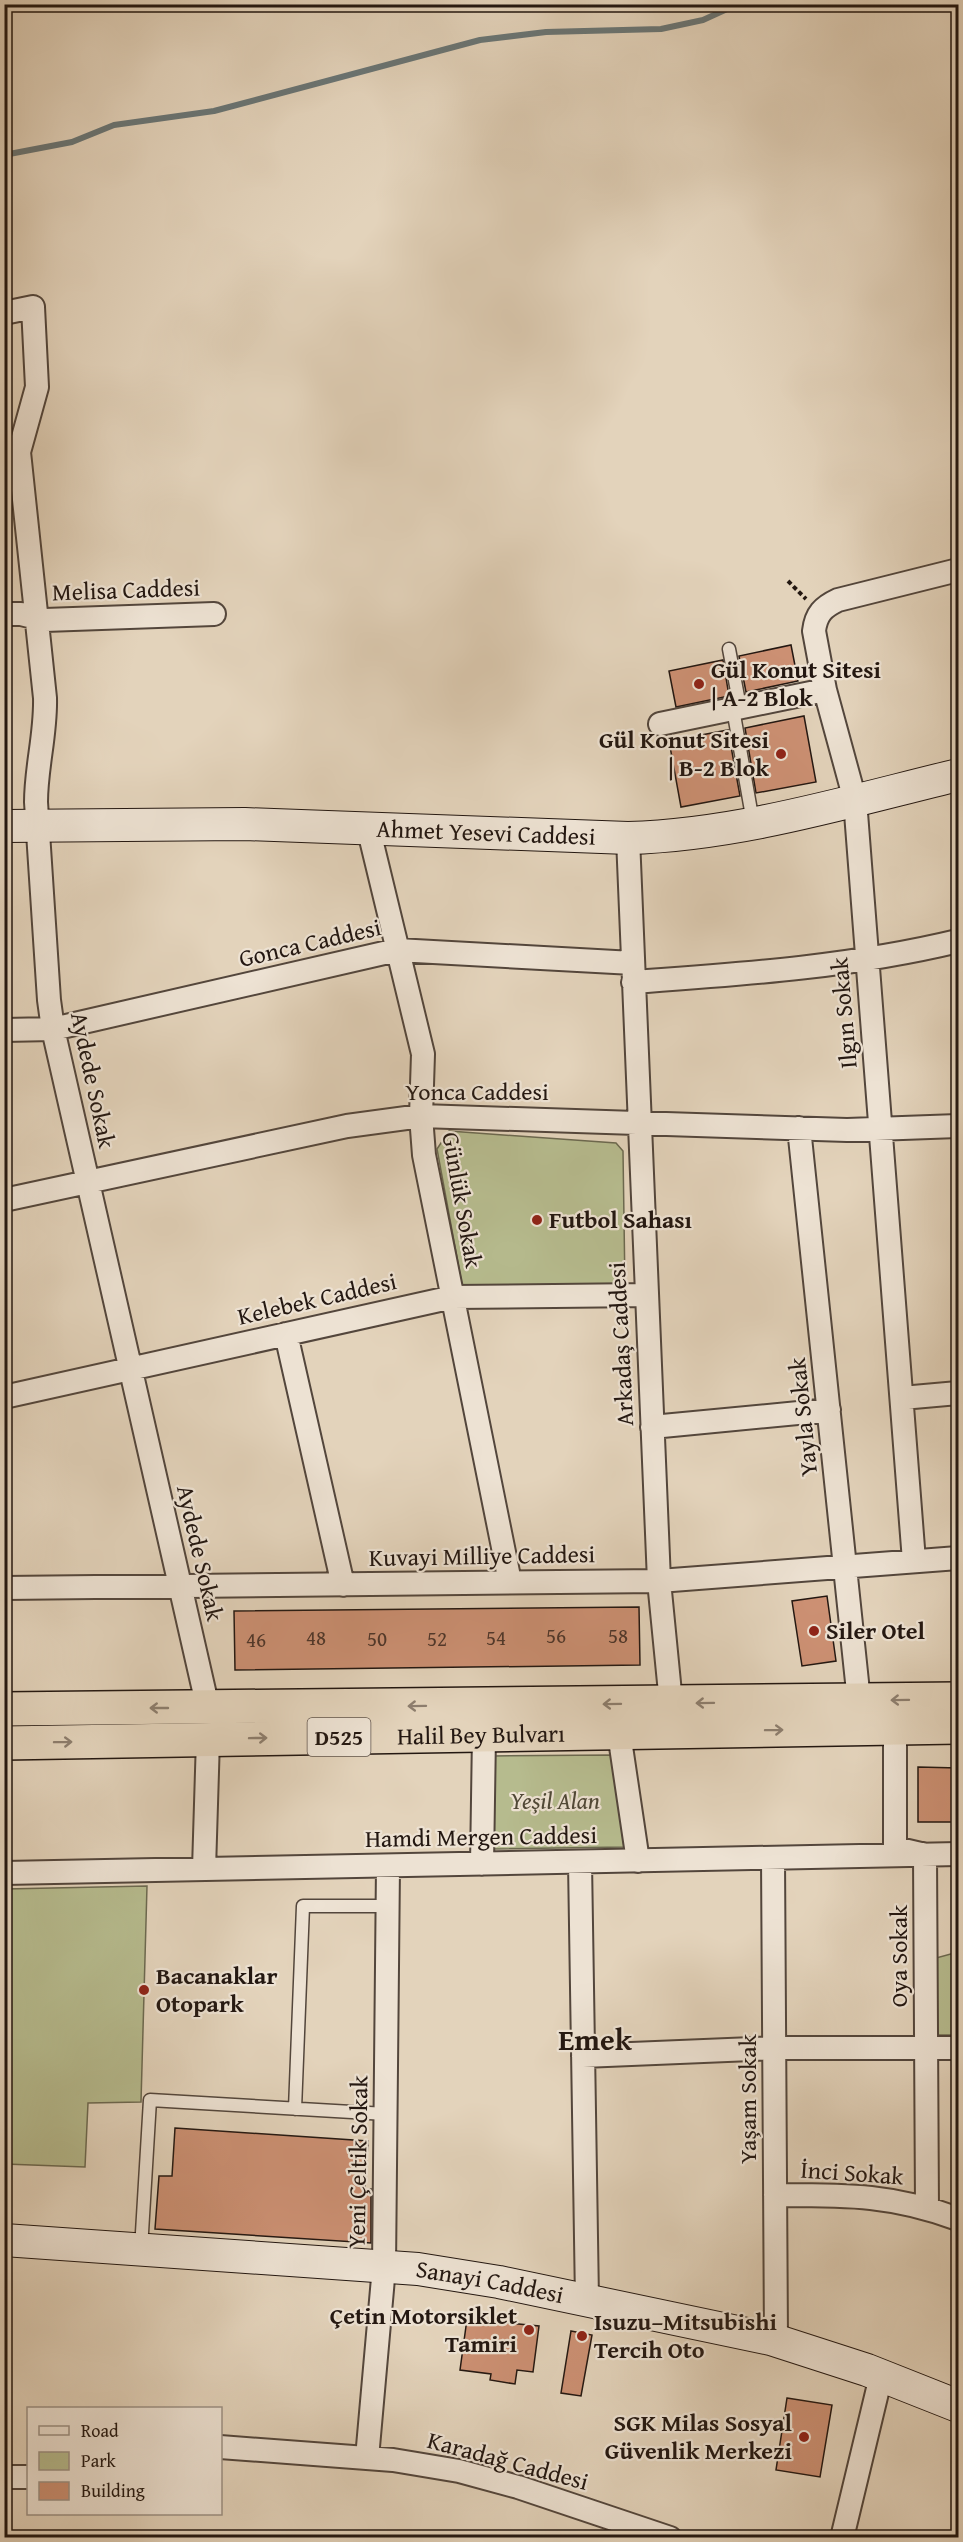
<svg xmlns="http://www.w3.org/2000/svg" width="963" height="2542" font-family="'Gentium Book Plus',serif">
	<style>
		.green { fill: #b6bb8e; stroke: #6c6950; stroke-width: 1.5 }
		.lines { fill: none; stroke-linecap: round; stroke-linejoin: round }
		.stream { stroke: #6a7676; stroke-width: 6 }
		.building { fill: #cc9073; stroke: #231711; stroke-width: 1.5 }
		.lane-casing { stroke: #53463c; stroke-width: 15 }
		.street-casing { stroke: #53463c; stroke-width: 26 }
		.secondary-casing { stroke: #231711; stroke-width: 34 }
		.highway-casing { stroke: #231711; stroke-width: 36 }
		.path { stroke: #231711; stroke-width: 4; stroke-dasharray: 4.5 3; stroke-linecap: butt }
		.lane { stroke: #ede2d3; stroke-width: 12 }
		.street { stroke: #ede2d3; stroke-width: 22 }
		.secondary { stroke: #ede2d3; stroke-width: 32 }
		.highway { stroke: #e3d3bb; stroke-width: 33 }
		.oneway { stroke: #8d7e6e }
		.poi-dot { fill: #8f2418; stroke: #ede2d3; stroke-width: 2 }
		.labels { text-anchor: middle; stroke-width: 4.5; stroke-linejoin: round; paint-order: stroke }
		.number-label { font-size: 21px; fill: #4d352a }
		.shield { fill: #ede2d3; stroke: #60544b; stroke-width: 1.5 }
		.shield-label { font-size: 22px; font-weight: bold; fill: #231711 }
		.street-label { font-size: 24px; fill: #231711; stroke: #ede2d3 }
		.poi-label { font-size: 24px; font-weight: bold; fill: #231711; stroke: #ede2d3; text-anchor: start }
		.park-label { font-size: 24px; font-style: italic; fill: #4f4836; stroke: #ede2d3 }
		.district-label { font-size: 30px; font-weight: bold; fill: #231711; stroke: #ede2d3 }
	</style>
	<rect width="100%" height="100%" fill="#e3d3bb"/>
	<filter id="stains"><feTurbulence type="fractalNoise" baseFrequency=".00333" numOctaves="4"/><feColorMatrix values="0 0 0 0 .2 0 0 0 0 .09 0 0 0 0 .02 0 0 0 .5 -.17"/></filter>
	<radialGradient id="worn" r=".72"><stop offset=".6" stop-color="#630" stop-opacity="0"/><stop offset="1" stop-color="#630" stop-opacity=".3"/></radialGradient>
	<path class="green" d="M449 1131 616 1143 623 1151 625 1288 463 1290 437 1149Z
		M612 1755 624 1847 492 1849 493 1756Z
		M147 1886 141 2102 88 2103 85 2167 5 2164V1889Z
		M958 1952V2035H936V1958Z"/>
	<g class="lines">
		<path class="stream" d="M4 155 72 142 114 125 214 111 480 40 546 32 661 29 703 20 738 4"/>
	</g>
	<path class="building" d="M791 645 798 681 746 692 739 656Z
		M723 660 729 696 676 707 669 671Z
		M804 716 816 782 756 793 745 728Z
		M728 730 740 796 681 807 669 741Z
		M827 1596 836 1661 802 1666 792 1601Z
		M639 1607 640 1665 235 1670 234 1611Z
		M918 1767 958 1768V1822H918Z
		M175 2128 368 2141 365 2189H371V2243L155 2229 159 2176H172Z
		M467 2319 539 2326 533 2372 517 2370 515 2384 490 2380 491 2374 460 2370Z
		M571 2331 592 2335 581 2396 561 2393Z
		M787 2398 832 2405 820 2477 776 2470Z"/>
	<g class="lines">
		<defs>
			<path id="lane" d="M729 649 740 707
				M733 709 753 822
				M295 2109 303 1906H388
				M141 2249 150 2100 386 2114"/>
			<path id="street" d="M4 313 33 307 37 387 19 452 45 698C46 734 36 767 36 802L49 1000 53 1029 208 1708
				M4 614H21L45 620 214 614
				M660 724 825 690
				M368 827 423 1054 421 1116 424 1155 510 1582
				M628 838 659 1581 671 1703
				M633 982C744 974 850 967 958 941
				M4 1030 53 1029 397 950 633 963
				M799 1128 859 1701
				M4 1200 347 1126 421 1116 847 1130 958 1126
				M286 1334 343 1585
				M4 1397 453 1297 646 1295
				M902 1398 958 1393
				M652 1427 829 1410
				M914 1561 855 800 825 690 814 631C816 614 823 607 838 600L958 570
				M4 1588 659 1581 958 1558
				M895 1728V1848L925 1855 927 2208
				M619 1733 638 1861
				M773 1858 776 2340
				M580 1862 587 2300
				M482 1864 484 1735
				M204 1869 208 1739
				M4 1873 958 1854
				M583 2056 774 2048H958
				M775 2195C844 2195 892 2194 958 2219
				M220 2447 393 2460 459 2471 518 2487 670 2538
				M367 2458 384 2267 388 1866
				M4 2477H28
				M842 2538 881 2376"/>
			<g id="secondary">
				<path id="s1" d="M4 826 245 824 628 838C739 835 850 801 958 775"/>
				<path id="s2" d="M4 2240 418 2269 499 2282 771 2339 867 2370 958 2406"/>
			</g>
			<g id="highway">
				<path d="M4 1709 958 1699"/>
				<path id="s3" d="M4 1743 958 1727"/>
			</g>
		</defs>
		<use href="#lane" class="lane-casing"/>
		<use href="#street" class="street-casing"/>
		<use href="#secondary" class="secondary-casing"/>
		<use href="#highway" class="highway-casing"/>
		<path class="path" d="M788 581 806 599"/>
		<use href="#lane" class="lane"/>
		<use href="#street" class="street"/>
		<use href="#secondary" class="secondary"/>
		<use href="#highway" class="highway"/>
	</g>
	<defs><path id="oneway-shaft" d="M-6 0H5M1.5-3L5.5 0L1.5 3" fill="none" stroke-width="1.6" stroke-linecap="round" stroke-linejoin="round" transform="scale(1.5)"/></defs>
	<g class="oneway">
		<use href="#oneway-shaft" transform="translate(900 1700) rotate(179)"/>
		<use href="#oneway-shaft" transform="translate(705 1703) rotate(179)"/>
		<use href="#oneway-shaft" transform="translate(612 1704) rotate(179)"/>
		<use href="#oneway-shaft" transform="translate(417 1706) rotate(179)"/>
		<use href="#oneway-shaft" transform="translate(159 1708) rotate(180)"/>
		<use href="#oneway-shaft" transform="translate(774 1730) rotate(-1)"/>
		<use href="#oneway-shaft" transform="translate(258 1738) rotate(-1)"/>
		<use href="#oneway-shaft" transform="translate(63 1742) rotate(-1)"/>
	</g>
	<g class="poi-dot">
		<circle cx="699" cy="684" r="6"/>
		<circle cx="781" cy="754" r="6"/>
		<circle cx="537" cy="1220" r="6"/>
		<circle cx="814" cy="1631" r="6"/>
		<circle cx="144" cy="1990" r="6"/>
		<circle cx="529" cy="2330" r="6"/>
		<circle cx="582" cy="2336" r="6"/>
		<circle cx="804" cy="2437" r="6"/>
	</g>
	<g class="labels">
		<g class="number-label">
			<text x="556" y="1643">56</text>
			<text x="618" y="1643">58</text>
			<text x="316" y="1645">48</text>
			<text x="496" y="1645">54</text>
			<text x="377" y="1646">50</text>
			<text x="437" y="1646">52</text>
			<text x="256" y="1647">46</text>
		</g>
		<rect class="shield" x="307.5" y="1718" width="63" height="38" rx="4.5"/>
		<g class="shield-label">
			<text x="339" y="1745">D525</text>
		</g>
		<g class="street-label">
			<text transform="translate(126 590) rotate(-2)" y="8">Melisa Caddesi</text>
			<text dy="8" stroke="none"><textPath href="#s1" startOffset="482">Ahmet Yesevi Caddesi</textPath></text>
			<text transform="translate(310 943) rotate(-13)" y="8">Gonca Caddesi</text>
			<text transform="translate(844 1013) rotate(-95)" y="8">Ilgın Sokak</text>
			<text transform="translate(93 1080) rotate(78)" y="8">Aydede Sokak</text>
			<text x="477" y="1100">Yonca Caddesi</text>
			<text transform="translate(462 1200) rotate(80)" y="8">Günlük Sokak</text>
			<text transform="translate(317 1299) rotate(-13)" y="8">Kelebek Caddesi</text>
			<text transform="translate(621 1344) rotate(-93)" y="8">Arkadaş Caddesi</text>
			<text transform="translate(803 1417) rotate(-96)" y="8">Yayla Sokak</text>
			<text transform="translate(200 1553) rotate(77)" y="8">Aydede Sokak</text>
			<text transform="translate(482 1556) rotate(-1)" y="8">Kuvayi Milliye Caddesi</text>
			<text dy="8" stroke="none"><textPath href="#s3" startOffset="477">Halil Bey Bulvarı</textPath></text>
			<text transform="translate(481 1837) rotate(-1)" y="8">Hamdi Mergen Caddesi</text>
			<text transform="translate(899 1956) rotate(-90)" y="8">Oya Sokak</text>
			<text transform="translate(748 2099) rotate(-90)" y="8">Yaşam Sokak</text>
			<text transform="translate(358 2162) rotate(-89)" y="8">Yeni Çeltik Sokak</text>
			<text transform="translate(852 2173) rotate(4)" y="8">İnci Sokak</text>
			<text dy="8" stroke="none"><textPath href="#s2" startOffset="488">Sanayi Caddesi</textPath></text>
			<text transform="translate(508 2461) rotate(15)" y="8">Karadağ Caddesi</text>
		</g>
		<g class="poi-label">
			<text x="711" y="678">Gül Konut Sitesi<tspan x="711" dy="28">| A-2 Blok</tspan></text>
			<text x="769" y="748" text-anchor="end">Gül Konut Sitesi<tspan x="769" dy="28">| B-2 Blok</tspan></text>
			<text x="549" y="1228">Futbol Sahası</text>
			<text x="826" y="1639">Siler Otel</text>
			<text x="156" y="1984">Bacanaklar<tspan x="156" dy="28">Otopark</tspan></text>
			<text x="517" y="2324" text-anchor="end">Çetin Motorsiklet<tspan x="517" dy="28">Tamiri</tspan></text>
			<text x="594" y="2330">Isuzu–Mitsubishi<tspan x="594" dy="28">Tercih Oto</tspan></text>
			<text x="792" y="2431" text-anchor="end">SGK Milas Sosyal<tspan x="792" dy="28">Güvenlik Merkezi</tspan></text>
		</g>
		<g class="park-label">
			<text x="555" y="1809">Yeşil Alan</text>
		</g>
		<g class="district-label">
			<text x="595" y="2050">Emek</text>
		</g>
	</g>
	<rect width="963" height="2542" fill="none" stroke="#e3d3bb" stroke-width="24"/>
	<rect x="6" y="6" width="951" height="2530" fill="none" stroke="#231711" stroke-width="3"/>
	<rect x="12" y="12" width="939" height="2518" fill="none" stroke="#231711" stroke-width="1.5"/>
	<rect x="27" y="2407" width="195" height="108" fill="#ede2d3" stroke="#9c9185" stroke-width="1.5"/>
	<rect x="39" y="2426" width="30" height="9" fill="#ede2d3" stroke="#9c9185" stroke-width="1.5"/>
	<text x="81" y="2437" font-size="18" fill="#231711">Road</text>
	<rect x="39" y="2452" width="30" height="18" fill="#b6bb8e" stroke="#9c9185" stroke-width="1.5"/>
	<text x="81" y="2467" font-size="18" fill="#231711">Park</text>
	<rect x="39" y="2482" width="30" height="18" fill="#cc9073" stroke="#9c9185" stroke-width="1.5"/>
	<text x="81" y="2497" font-size="18" fill="#231711">Building</text>
	<rect width="100%" height="100%" filter="url(#stains)"/>
	<rect width="100%" height="100%" fill="url(#worn)"/>
</svg>
